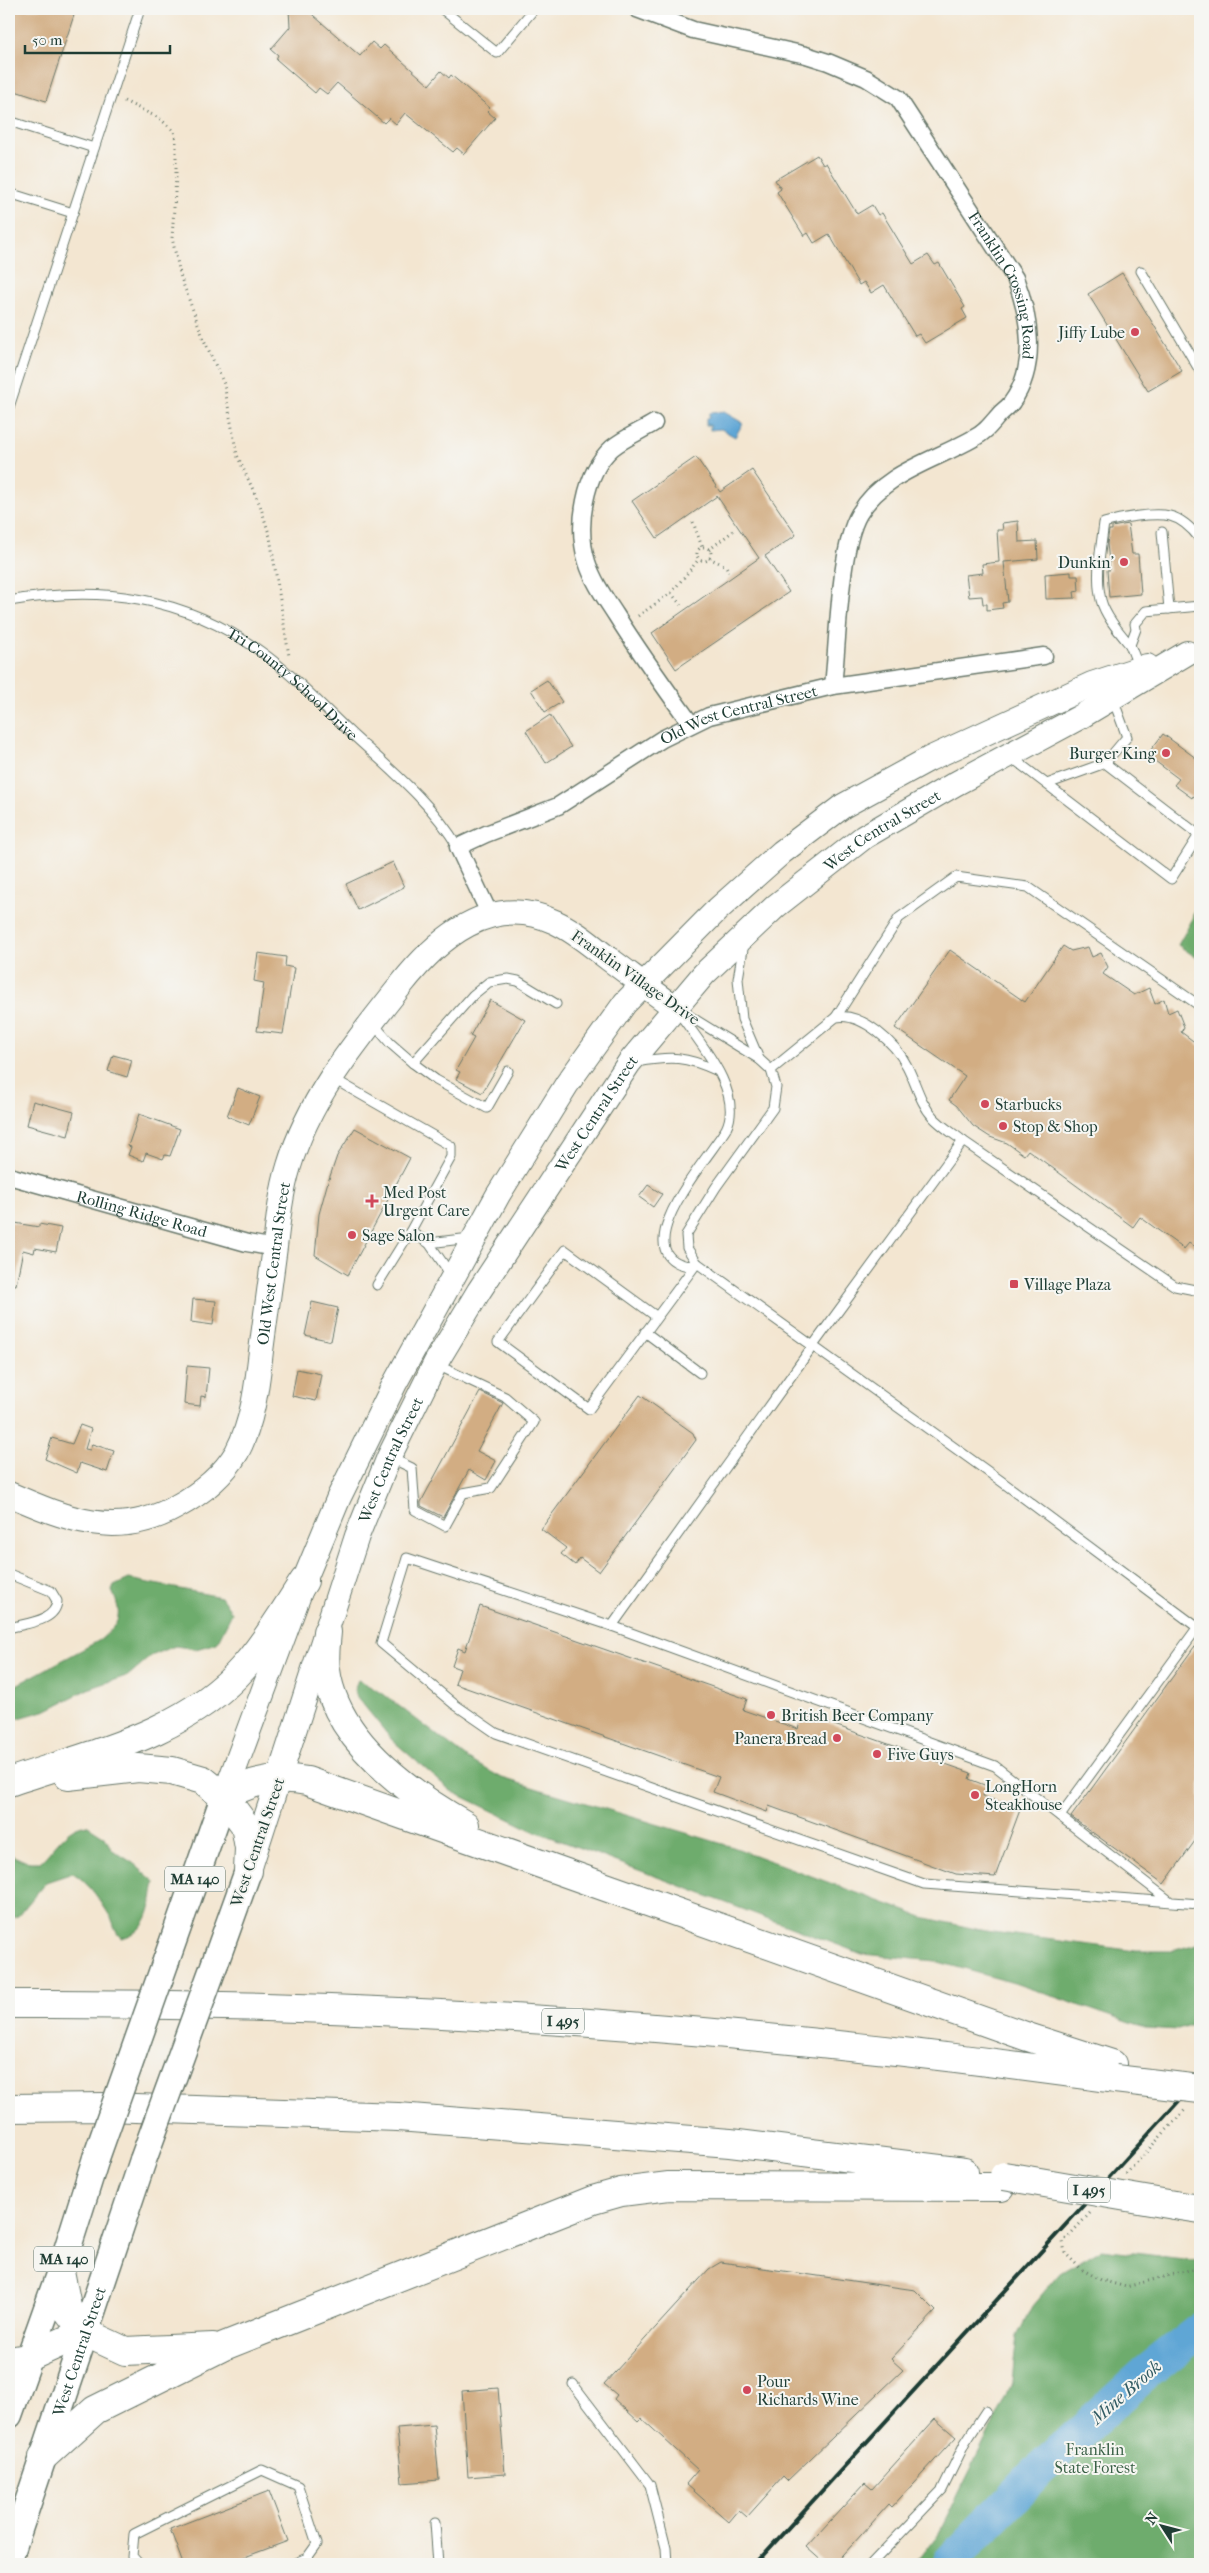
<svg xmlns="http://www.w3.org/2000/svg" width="1209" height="2573" font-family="'IM FELL French Canon',serif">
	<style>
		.forest { fill: #6eac6d; stroke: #467450 }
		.water { fill: #5ea6d5; stroke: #3e7284 }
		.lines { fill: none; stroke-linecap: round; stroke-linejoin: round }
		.river { stroke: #5ea6d5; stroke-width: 35 }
		.building { fill: #d2ad83 }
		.lane-casing { stroke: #69786b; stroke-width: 11 }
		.street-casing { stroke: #69786b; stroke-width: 19 }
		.secondary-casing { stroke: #69786b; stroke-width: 26 }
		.primary-casing { stroke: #69786b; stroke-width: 29 }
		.highway-casing { stroke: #69786b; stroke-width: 30 }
		.path { stroke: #69786b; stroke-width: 3; stroke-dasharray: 1 4; stroke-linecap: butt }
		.lane { stroke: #fff; stroke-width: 9 }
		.street { stroke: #fff; stroke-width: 16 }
		.secondary { stroke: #fff; stroke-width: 24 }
		.primary { stroke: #fff; stroke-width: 26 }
		.highway { stroke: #fff; stroke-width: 28 }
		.rail { stroke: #1f3d34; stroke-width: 4 }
		.primary-bridge-casing { stroke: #69786b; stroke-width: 29; stroke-linecap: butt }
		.highway-bridge-casing { stroke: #69786b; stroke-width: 30; stroke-linecap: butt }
		.primary-bridge { stroke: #fff; stroke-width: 26 }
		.highway-bridge { stroke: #fff; stroke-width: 28 }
		.poi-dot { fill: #d1495b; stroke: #f6f6f2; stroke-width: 2 }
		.labels { text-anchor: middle; stroke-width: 4; stroke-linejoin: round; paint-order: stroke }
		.shield { fill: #f6f6f2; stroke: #60746d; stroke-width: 1 }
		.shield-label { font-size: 15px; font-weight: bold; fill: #1f3d34 }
		.street-label { font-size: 16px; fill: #1f3d34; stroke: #f6f6f2 }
		.poi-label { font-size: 16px; fill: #1f3d34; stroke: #f6f6f2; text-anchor: start }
		.park-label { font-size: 16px; fill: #396046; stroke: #f6f6f2 }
		.water-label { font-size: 18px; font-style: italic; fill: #325c64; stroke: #f6f6f2 }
	</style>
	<rect width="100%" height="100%" fill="#f6f6f2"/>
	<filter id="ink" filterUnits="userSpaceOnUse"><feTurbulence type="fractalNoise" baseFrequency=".02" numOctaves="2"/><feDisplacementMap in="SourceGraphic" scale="10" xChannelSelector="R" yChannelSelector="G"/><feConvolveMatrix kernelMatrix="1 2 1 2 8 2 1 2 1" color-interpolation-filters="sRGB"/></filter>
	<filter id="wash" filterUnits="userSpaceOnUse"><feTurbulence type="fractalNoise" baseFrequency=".0096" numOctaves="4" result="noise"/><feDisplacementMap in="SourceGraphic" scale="20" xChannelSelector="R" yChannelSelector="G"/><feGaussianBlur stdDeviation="1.12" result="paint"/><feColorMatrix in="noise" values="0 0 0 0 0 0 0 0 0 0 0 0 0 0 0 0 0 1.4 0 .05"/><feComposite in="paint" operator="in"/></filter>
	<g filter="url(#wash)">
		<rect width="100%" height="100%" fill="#f3e6d1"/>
		<path class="forest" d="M1200 904V960L1178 945 1191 922 1196 905Z
			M129 1579 221 1597 232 1613 217 1643 196 1649 175 1646 151 1656 129 1675 88 1689 47 1710 9 1721V1689L100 1640C120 1623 123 1615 112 1591L114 1586Z
			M358 1680 382 1693 468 1759 502 1778 733 1847 922 1917 985 1931 1136 1951H1172L1200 1943V2019L1195 2024 1178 2030 1145 2028 1014 1983 935 1961 862 1954 532 1830 451 1791 392 1740 357 1697 354 1690Z
			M82 1825 88 1826 105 1837 111 1849 133 1863 155 1882C151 1905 149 1933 121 1938 114 1932 115 1925 111 1918 100 1900 90 1884 73 1873L46 1882 18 1916 9 1919V1854L27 1862H40C54 1850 63 1830 82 1825Z
			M1101 2249 1200 2261V2564H915L939 2533 1007 2396 1012 2381 1017 2335 1032 2306 1060 2273Z"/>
		<path class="water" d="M724 412 743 423 735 437 721 429 710 430V425H706V418H709V413Z"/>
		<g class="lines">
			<path class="river" d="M954 2564 951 2561 1039 2470 1146 2373 1200 2330"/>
		</g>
		<g id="blocks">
			<path class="building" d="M9 9H76L46 101 9 89Z
				M289 9H306L360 56 372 42 380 49 384 45 429 85 441 71 449 78 451 75 490 108 487 111 495 118 464 154 457 148 453 152 405 113 396 124 389 118 384 123 337 83 327 94 319 88 315 93 276 59 278 55 271 49 290 27Z
				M817 155 823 165 826 163 857 214 872 205 878 215 882 213 913 264 928 255 935 265 939 263 965 307 962 309 967 318 925 343 919 334 915 336 884 285 871 293 864 282 859 285 829 234 814 243 808 233 804 236 777 192 781 189 775 180Z
				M1122 273 1182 371 1148 391 1088 294Z
				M696 457 720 492 752 470 796 535 765 556 789 592 676 669 652 633 759 558 717 496 657 538 632 501Z
				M1018 521 1019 542 1037 541 1038 559 1004 562 1008 602 1002 603 1003 608 987 610V604H983L982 596 969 597 966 575 983 573 982 564 999 562 997 530H1003L1002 523Z
				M1128 524 1132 554H1138L1141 594 1109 597 1107 570H1110L1107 544 1109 530H1112V527Z
				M1071 572V576H1078L1079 591 1074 592 1075 598 1046 599 1045 574Z
				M547 680 562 702 545 712 531 690Z
				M550 715 571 747 546 763 526 731Z
				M1163 734 1200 761V800L1193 796 1192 798 1174 785 1179 779 1147 755Z
				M393 862 404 887 358 910 346 884Z
				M1063 946 1071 951 1088 947 1092 957 1101 953 1108 967 1103 974 1134 995 1149 988 1155 1004 1164 999 1168 1013 1177 1009 1184 1027 1181 1032 1200 1046V1251L1189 1243 1184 1249 1140 1217 1133 1227 1028 1150 1024 1155 1007 1143 990 1137 973 1126 957 1106 949 1100 965 1076 895 1028 950 950 1025 1002Z
				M258 953 286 957 285 966 294 968 283 1034 257 1031 264 983 254 981Z
				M490 1000 525 1020 482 1093 456 1079 460 1072 456 1070 474 1038 470 1036Z
				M113 1055 132 1060 127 1077 108 1071Z
				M238 1088 260 1097 249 1125 227 1116Z
				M33 1101 74 1112 68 1136 27 1125Z
				M139 1114 180 1129 170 1156 165 1155 163 1159 146 1153 143 1161 128 1155 131 1147 128 1146Z
				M355 1128 410 1158 348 1275 315 1255 319 1214 327 1185 337 1156Z
				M648 1185 662 1194 653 1207 639 1197Z
				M9 1222 39 1227V1224L61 1228 56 1252 35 1248 34 1253 23 1250 16 1285 9 1284Z
				M193 1299 216 1301 213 1325 191 1322Z
				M312 1302 338 1308 331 1341 305 1335Z
				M187 1366 209 1368 206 1397 201 1396 200 1406 184 1404Z
				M297 1369 321 1374 316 1401 292 1396Z
				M480 1392 503 1403 477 1451 496 1461 486 1480 469 1470 443 1517 421 1506V1502Z
				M640 1395 693 1433 696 1440 599 1572 580 1558 575 1565 561 1554 566 1548 541 1529Z
				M80 1425 91 1429 85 1449 90 1450 92 1444 114 1451 107 1472 80 1463 77 1473 45 1459 52 1438 72 1444Z
				M480 1606 747 1699 743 1710 798 1729 803 1714 971 1773 969 1779 987 1786 983 1796 1020 1810 995 1877 956 1874 769 1806 767 1812 713 1792 719 1777 455 1684 460 1669 452 1666 458 1648 465 1651Z
				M1200 1639V1834L1164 1884 1071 1817Z
				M721 2262 915 2290 936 2311 891 2359 903 2370 787 2481 783 2477 747 2517 739 2510 729 2522 686 2484 698 2470 641 2418 638 2421 614 2399 617 2395 604 2384 709 2269Z
				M498 2388 505 2474 468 2477 462 2391Z
				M935 2419 956 2437 891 2508 888 2505 835 2564H825L806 2547 865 2483 872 2489Z
				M434 2425 439 2480 402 2483 397 2428Z
				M269 2491 288 2541 226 2564H183L170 2529Z"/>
		</g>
	</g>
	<g filter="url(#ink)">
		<use href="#blocks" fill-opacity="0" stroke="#69786b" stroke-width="1"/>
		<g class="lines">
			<defs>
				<g id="lane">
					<path d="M442 9 497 53 534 9"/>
					<path d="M9 121 94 148"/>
					<path d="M9 193 73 213"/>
					<path d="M1141 271 1200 371"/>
					<path d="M9 407 140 9"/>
					<path d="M1162 532 1169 609"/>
					<path id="s1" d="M9 601C101 585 183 596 260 651 294 675 323 707 353 735 391 770 431 802 458 847"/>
					<path d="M1130 645C1120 633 1105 616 1101 600 1095 576 1101 547 1104 523 1120 518 1154 512 1170 516 1182 519 1193 530 1200 539"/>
					<path d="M1139 668 1130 645 1136 629 1135 624 1146 611 1200 606"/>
					<path d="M1011 757 1171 879 1199 835 1105 763 1127 737 1113 699"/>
					<path d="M1047 784 1105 763"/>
					<path d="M744 943 738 979 742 1019 759 1059"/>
					<path d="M678 1009 759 1059 771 1070"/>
					<path d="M677 1010C697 1040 745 1092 726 1129 711 1155 622 1253 688 1266L697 1263"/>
					<path d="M836 1017 899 918 956 877 1028 887 1200 1006"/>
					<path d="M372 1022 390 1043 413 1063 473 995 489 982 508 979 518 981 556 1004"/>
					<path d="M636 1062C672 1056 685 1056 718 1071"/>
					<path d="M413 1063 436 1080 487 1108 508 1071"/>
					<path d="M771 1070 776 1087 773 1108 716 1187 686 1235 687 1248 697 1263 1001 1481 1197 1627"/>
					<path d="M771 1070 836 1017C862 1012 896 1044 907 1066 916 1083 920 1103 933 1117 941 1126 953 1133 963 1141L1175 1286 1200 1291"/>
					<path d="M332 1078 451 1146V1157L410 1232 429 1243"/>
					<path d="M451 1275 429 1243 470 1238"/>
					<path d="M377 1285 410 1232"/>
					<path d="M657 1317 589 1409 498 1342 565 1250 657 1317 697 1263"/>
					<path d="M645 1332 700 1373"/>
					<path d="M389 1457 412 1468 415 1510 445 1526 463 1493 491 1488 534 1422 505 1397 435 1364"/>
					<path d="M9 1574 51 1591 57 1601C56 1622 25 1623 9 1628"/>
					<path d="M612 1626 812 1347 963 1141"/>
					<path d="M1060 1816 1200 1624"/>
					<path d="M1171 1902 995 1766 612 1626 407 1558 381 1643 454 1704 496 1733 924 1884 1200 1904"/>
					<path d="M573 2384 650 2485 666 2548 667 2564"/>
					<path d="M435 2523 438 2564"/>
					<path d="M139 2564 132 2556 134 2534 262 2470 298 2486 317 2544 307 2558 293 2564"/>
					<path d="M871 2564 942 2490 965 2443 986 2411"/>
				</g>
				<g id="street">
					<path id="s2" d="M637 9 693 30 806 55 828 62 866 78 898 98 1015 278C1030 316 1038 366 1012 402 1009 407 1003 410 999 415 991 424 986 432 974 438 934 461 884 472 859 514 839 548 838 644 833 686"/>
					<path d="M654 423C641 431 624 438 612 448 584 473 576 527 587 562 593 581 605 598 616 615 639 652 665 688 691 724"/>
					<path id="s3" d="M490 915 458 847 486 834 558 806 662 739 709 716 833 686 1044 656"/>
					<path id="s4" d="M9 1176 247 1243 275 1248"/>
				</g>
				<g id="secondary">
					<path id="s5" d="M9 1494C66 1519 117 1540 176 1507 200 1494 223 1476 237 1452 253 1422 257 1385 261 1351 266 1316 270 1282 275 1247 278 1220 281 1192 289 1166 310 1096 356 1042 401 985 438 938 491 892 555 922 575 931 592 946 609 959 631 975 653 992 676 1008"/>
					<path d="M224 1797 304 1581 339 1497 395 1383 498 1195 567 1084 625 1003 717 910 782 852 843 806 929 759 1092 684 1147 666"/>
					<path id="s6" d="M251 1864 357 1536 389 1457 435 1364 479 1291 629 1063 704 974 776 906 864 837 955 784 1080 717 1187 653"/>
				</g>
				<g id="primary">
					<path d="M166 1961 224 1797"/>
					<path d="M215 1963 248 1871"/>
					<path d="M9 2415 62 2266 96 2158"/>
					<path id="s7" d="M9 2559 143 2160"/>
				</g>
				<path id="highway" d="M327 1632C326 1644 324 1657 326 1670 335 1740 409 1793 465 1825
					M68 1776 138 1768 172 1771 203 1780 224 1797 245 1825 249 1848 248 1871
					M9 1782C91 1754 186 1734 245 1666 268 1640 285 1610 304 1581
					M224 1797C250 1781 277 1775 307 1781L1028 2037 1112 2064
					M9 2004C379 2002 749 2027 1115 2079
					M9 2108 106 2107 398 2117 730 2143 964 2172
					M1174 2205 1200 2209
					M60 2271 68 2311 84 2332 125 2351 213 2347
					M9 2361 27 2358 84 2332
					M43 2457 95 2410 224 2346 593 2200 621 2192 669 2186 1001 2187"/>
			</defs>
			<use href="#lane" class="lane-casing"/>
			<use href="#street" class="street-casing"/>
			<use href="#secondary" class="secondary-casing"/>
			<use href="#primary" class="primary-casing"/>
			<use href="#highway" class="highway-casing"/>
			<path class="path" d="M124 101 159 118 174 131 176 141V177L172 238 181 278 204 340 224 384 237 455 260 505 270 537 289 656
				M693 522 702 547
				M697 554a7 7 0 1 1 14 0a7 7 0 1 1-14 0Z
				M709 550 733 531
				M709 558 726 566 729 572
				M671 593 681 605
				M638 616 671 593 699 559
				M1126 2174 1185 2110
				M1090 2213 1063 2242 1065 2253 1081 2269 1101 2280 1126 2287 1200 2267"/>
			<use href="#lane" class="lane"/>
			<use href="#street" class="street"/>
			<use href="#secondary" class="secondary"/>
			<use href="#primary" class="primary"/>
			<use href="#highway" class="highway"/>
			<path class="rail" d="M755 2564 1200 2078"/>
			<defs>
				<path id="primary-bridge" d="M96 2158 166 1961
					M143 2160 215 1963"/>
				<path id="highway-bridge" d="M1115 2079 1200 2089
					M1004 2176 1174 2205"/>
			</defs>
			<use href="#primary-bridge" class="primary-bridge-casing"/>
			<use href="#highway-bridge" class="highway-bridge-casing"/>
			<use href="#primary-bridge" class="primary-bridge"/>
			<use href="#highway-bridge" class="highway-bridge"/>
		</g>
	</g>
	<g class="poi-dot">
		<circle cx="1135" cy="332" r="5"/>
		<circle cx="1124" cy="562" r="5"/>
		<circle cx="1166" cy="753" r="5"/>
		<circle cx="985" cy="1104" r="5"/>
		<circle cx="1003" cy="1126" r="5"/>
		<path d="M369.5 1193.5h5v5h5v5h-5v5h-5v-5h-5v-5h5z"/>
		<circle cx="352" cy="1235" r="5"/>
		<rect x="1009" y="1279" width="10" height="10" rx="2.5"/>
		<circle cx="771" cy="1715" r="5"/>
		<circle cx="837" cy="1738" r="5"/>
		<circle cx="877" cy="1754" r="5"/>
		<circle cx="975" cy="1795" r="5"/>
		<circle cx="747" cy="2390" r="5"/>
	</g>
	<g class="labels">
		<g class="shield">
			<rect x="165" y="1866.5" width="60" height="25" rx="4"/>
			<rect x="542" y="2008.5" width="42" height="25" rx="4"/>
			<rect x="1068" y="2177.5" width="42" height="25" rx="4"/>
			<rect x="34" y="2246.5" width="60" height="25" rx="4"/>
		</g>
		<g class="shield-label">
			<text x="195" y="1884">MA 140</text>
			<text x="563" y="2026">I 495</text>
			<text x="1089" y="2195">I 495</text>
			<text x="64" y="2264">MA 140</text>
		</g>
		<g class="street-label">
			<text dy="6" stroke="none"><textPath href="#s2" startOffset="495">Franklin Crossing Road</textPath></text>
			<text dy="6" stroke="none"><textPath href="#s1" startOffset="309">Tri County School Drive</textPath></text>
			<text dy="6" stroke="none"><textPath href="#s3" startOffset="388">Old West Central Street</textPath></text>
			<text dy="6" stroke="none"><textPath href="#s6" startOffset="1238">West Central Street</textPath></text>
			<text transform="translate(636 977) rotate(35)" y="6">Franklin Village Drive</text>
			<text dy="6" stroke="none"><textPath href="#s6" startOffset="832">West Central Street</textPath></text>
			<text dy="6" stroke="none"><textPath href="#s4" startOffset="138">Rolling Ridge Road</textPath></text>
			<text dy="6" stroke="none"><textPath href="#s5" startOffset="451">Old West Central Street</textPath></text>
			<text dy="6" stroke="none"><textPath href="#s6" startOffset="428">West Central Street</textPath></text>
			<text transform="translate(257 1842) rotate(-71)" y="6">West Central Street</text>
			<text dy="6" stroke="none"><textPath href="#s7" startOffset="219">West Central Street</textPath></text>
		</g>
		<g class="poi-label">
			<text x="1125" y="338" text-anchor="end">Jiffy Lube</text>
			<text x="1114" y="568" text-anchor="end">Dunkin'</text>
			<text x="1156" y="759" text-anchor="end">Burger King</text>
			<text x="995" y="1110">Starbucks</text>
			<text x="1013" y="1132">Stop &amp; Shop</text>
			<text x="383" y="1198">Med Post<tspan x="383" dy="18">Urgent Care</tspan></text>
			<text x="362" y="1241">Sage Salon</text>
			<text x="1024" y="1290">Village Plaza</text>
			<text x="781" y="1721">British Beer Company</text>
			<text x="827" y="1744" text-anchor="end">Panera Bread</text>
			<text x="887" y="1760">Five Guys</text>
			<text x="985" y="1792">LongHorn<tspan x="985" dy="18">Steakhouse</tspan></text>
			<text x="757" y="2387">Pour<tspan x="757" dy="18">Richards Wine</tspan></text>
		</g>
		<g class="park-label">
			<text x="1095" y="2455">Franklin<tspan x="1095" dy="18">State Forest</tspan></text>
		</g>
		<g class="water-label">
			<text transform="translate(1126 2392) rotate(-41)" y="6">Mine Brook</text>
		</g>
	</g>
	<rect width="1209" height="2573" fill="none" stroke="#f6f6f2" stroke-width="30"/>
	<g transform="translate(1162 2526) rotate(306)" stroke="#f6f6f2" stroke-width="4" paint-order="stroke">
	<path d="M0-4L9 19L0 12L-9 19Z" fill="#1f3d34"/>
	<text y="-8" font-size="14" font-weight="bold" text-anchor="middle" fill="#1f3d34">N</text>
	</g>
	<path d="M25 45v8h145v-8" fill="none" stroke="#1f3d34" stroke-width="2.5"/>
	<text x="32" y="45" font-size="15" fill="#1f3d34" stroke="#f6f6f2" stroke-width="4" paint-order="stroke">50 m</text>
</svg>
